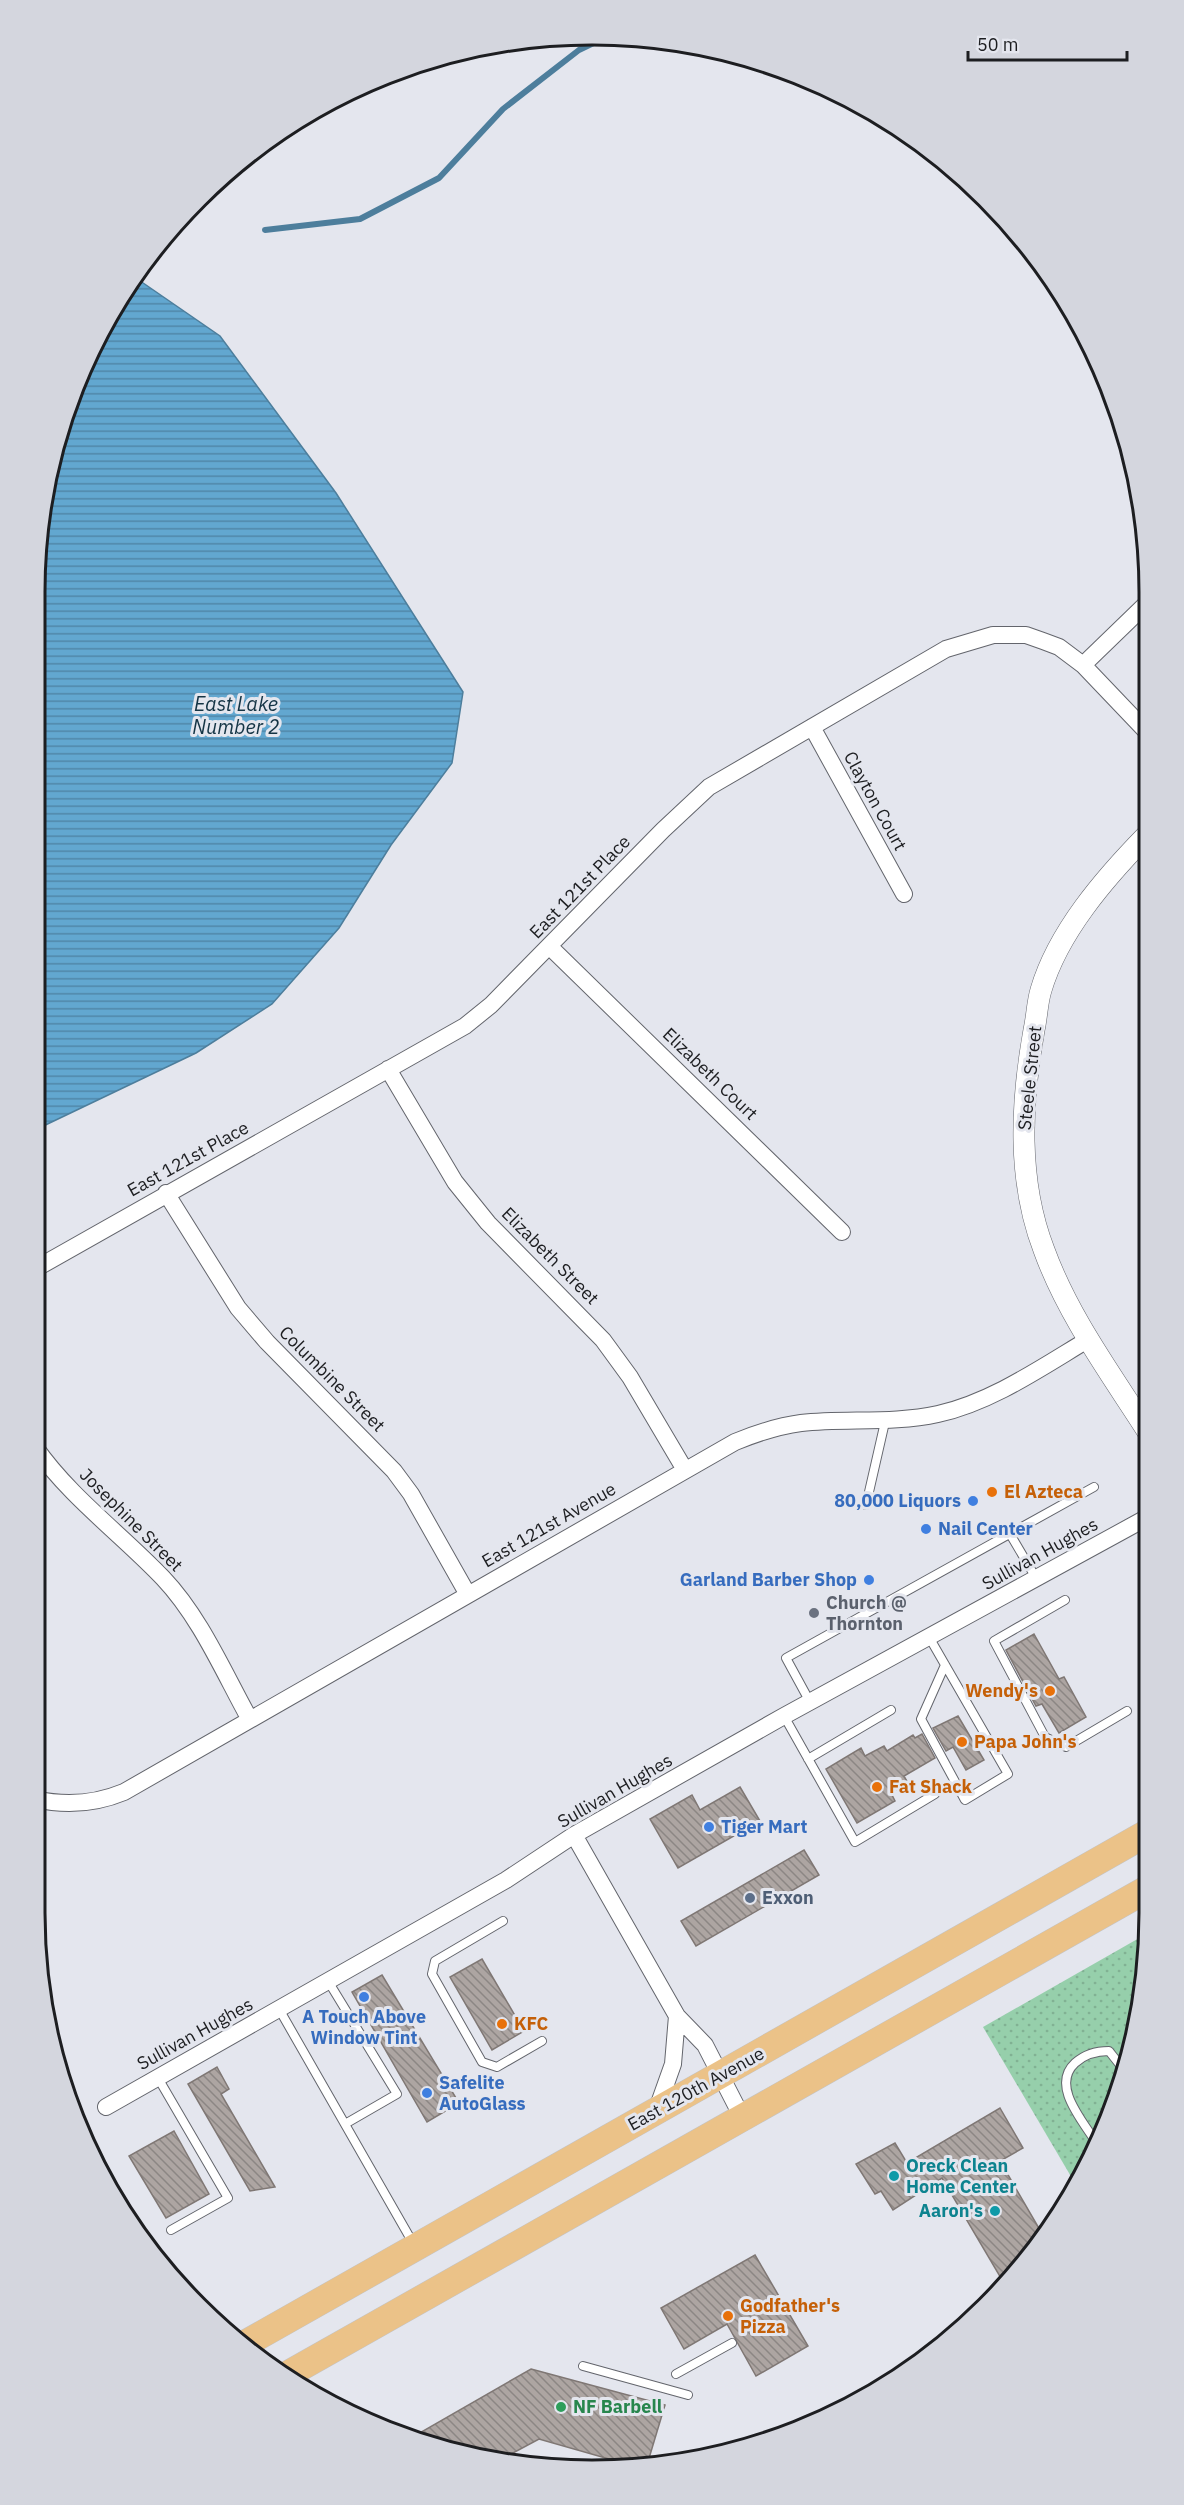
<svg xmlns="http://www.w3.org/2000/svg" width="1184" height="2505" font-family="'IBM Plex Sans',sans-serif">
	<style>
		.grass { fill: url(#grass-dots) }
		.water { fill: url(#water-rules); stroke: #4d7e9c; stroke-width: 1.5 }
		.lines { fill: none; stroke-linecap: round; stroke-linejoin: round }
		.stream { stroke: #4d7e9c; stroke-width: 6 }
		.building { fill: url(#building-back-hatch); stroke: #7f7774; stroke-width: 1.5 }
		.service-casing { stroke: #63656c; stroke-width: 10 }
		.minor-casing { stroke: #63656c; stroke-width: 18 }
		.tertiary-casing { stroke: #63656c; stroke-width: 22 }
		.primary-casing { stroke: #c4c4c5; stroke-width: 28 }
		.service { stroke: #fff; stroke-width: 8 }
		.minor { stroke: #fff; stroke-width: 16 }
		.tertiary { stroke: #fff; stroke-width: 21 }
		.primary { stroke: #ebc288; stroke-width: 27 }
		.food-dot { fill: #e8710a; stroke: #e4e6ee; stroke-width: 2 }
		.shop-dot { fill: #3f7fe0; stroke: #e4e6ee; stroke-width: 2 }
		.worship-dot { fill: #6b7280; stroke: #e4e6ee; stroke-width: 2 }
		.service-dot { fill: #5c6f8a; stroke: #e4e6ee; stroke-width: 2 }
		.culture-dot { fill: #0f9aa8; stroke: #e4e6ee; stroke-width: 2 }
		.leisure-dot { fill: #2e9e5b; stroke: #e4e6ee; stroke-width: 2 }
		.labels { text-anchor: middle; stroke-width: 6; stroke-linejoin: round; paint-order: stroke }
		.street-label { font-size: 18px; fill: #1d1e21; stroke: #e4e6ee }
		.food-label { font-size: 18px; font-weight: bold; fill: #c56008; stroke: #e4e6ee; text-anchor: start }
		.shop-label { font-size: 18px; font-weight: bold; fill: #366cbe; stroke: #e4e6ee; text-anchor: start }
		.worship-label { font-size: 18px; font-weight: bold; fill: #5b616d; stroke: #e4e6ee; text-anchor: start }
		.service-label { font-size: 18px; font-weight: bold; fill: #4e5e75; stroke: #e4e6ee; text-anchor: start }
		.culture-label { font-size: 18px; font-weight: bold; fill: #0d838f; stroke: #e4e6ee; text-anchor: start }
		.leisure-label { font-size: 18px; font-weight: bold; fill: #27864d; stroke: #e4e6ee; text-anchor: start }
		.water-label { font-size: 20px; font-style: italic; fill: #143445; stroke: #e4e6ee }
		.rim { fill: none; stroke: #1d1e21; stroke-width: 3 }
	</style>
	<defs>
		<pattern id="grass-dots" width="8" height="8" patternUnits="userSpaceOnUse" patternTransform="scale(1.5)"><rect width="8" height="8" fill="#96cfab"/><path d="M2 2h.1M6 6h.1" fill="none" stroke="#81b193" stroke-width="1.8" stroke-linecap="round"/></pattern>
		<pattern id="water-rules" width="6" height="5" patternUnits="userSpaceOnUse" patternTransform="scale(1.5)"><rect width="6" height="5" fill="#62a7d0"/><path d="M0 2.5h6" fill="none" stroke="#5087a8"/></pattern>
		<pattern id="building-back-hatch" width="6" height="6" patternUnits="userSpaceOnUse" patternTransform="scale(1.5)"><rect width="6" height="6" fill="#ada5a2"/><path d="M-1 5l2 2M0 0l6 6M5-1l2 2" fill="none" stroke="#8c8684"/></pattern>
	</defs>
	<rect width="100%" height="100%" fill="#e4e6ee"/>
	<path class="grass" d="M1148 1933 1139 2022 1107 2127 1076 2185 983 2027Z"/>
	<path class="water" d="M133 276 220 336 336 493 463 692 452 763 391 845 339 928 272 1004 196 1053 35 1130V592L45 483 77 378Z"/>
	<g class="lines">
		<path class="stream" d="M265 230 360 219 439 178 503 109 579 50 608 36"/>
	</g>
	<path class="building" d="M1034 1634 1059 1679 1064 1677 1086 1717 1059 1733 1042 1704 1036 1706 1006 1650Z
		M958 1716 984 1760 966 1770 953 1747 946 1751 933 1728Z
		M922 1734 935 1758 904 1776 908 1783 891 1793 895 1801 857 1823 826 1769 861 1748 865 1756 884 1746 887 1751 913 1735 915 1738Z
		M740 1787 760 1821 678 1868 650 1819 692 1795 700 1810Z
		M804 1850 819 1875 696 1946 681 1921Z
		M482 1959 524 2031 492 2050 450 1977Z
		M382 1975 459 2103 427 2122 352 1992Z
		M217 2067 229 2089 221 2094 275 2187 250 2191 188 2084Z
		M1000 2108 1023 2148 1000 2161 1044 2237 1005 2285 942 2178 893 2210 881 2191 875 2194 856 2164 895 2143 907 2163Z
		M174 2131 209 2194 166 2218 129 2156Z
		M755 2255 808 2346 756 2376 727 2324 684 2349 661 2308Z
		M531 2369 665 2405 647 2465H630L539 2439 500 2460H483L416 2435Z"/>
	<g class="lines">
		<defs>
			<path id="service" d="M866 1505 885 1422
				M1010 1534 1036 1578
				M1065 1600 994 1641 1045 1737 1066 1747 1127 1711
				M929 1637 1008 1774 965 1800 921 1719 945 1665
				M810 1702 786 1658 1094 1487
				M784 1716 855 1842 935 1794
				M808 1759 891 1710
				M503 1921 435 1961 432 1974 482 2062 497 2067 542 2041
				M328 1981 397 2094 345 2124
				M279 2009 413 2243
				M158 2078 228 2198 171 2230
				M1097 2144C1084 2122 1050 2086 1075 2063 1085 2054 1096 2051 1109 2051L1124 2070
				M583 2366 688 2395
				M676 2374 732 2343"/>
			<path id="minor" d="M1083 665 1145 605
				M812 727 904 894
				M549 946 842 1232
				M388 1069 455 1182 488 1223 603 1340 630 1377 685 1470
				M166 1193 238 1308 267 1342 394 1471 411 1494 467 1593
				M35 1269 465 1026 491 1005 663 830 709 787 946 649 993 635H1026L1043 641 1059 647 1083 665 1145 730
				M35 1447C70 1497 121 1534 163 1578 200 1617 223 1671 249 1718
				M35 1799C65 1806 95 1804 124 1792L735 1442C757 1433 778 1426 801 1423 847 1418 892 1424 938 1414 992 1402 1042 1367 1089 1339
				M574 1835 677 2016 705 2045 743 2119
				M106 2107 506 1880 574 1835 784 1716 1148 1517
				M657 2109 673 2064 677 2016"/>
			<path id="tertiary" d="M1146 836C1105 878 1058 932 1041 990 1037 1003 1037 1017 1034 1030 1021 1103 1017 1180 1044 1250 1068 1316 1111 1374 1148 1432"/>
			<path id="primary" d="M243 2345 1149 1832
				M285 2376 1149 1888"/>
		</defs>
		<use href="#service" class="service-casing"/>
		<use href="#minor" class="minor-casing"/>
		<use href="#tertiary" class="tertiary-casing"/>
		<use href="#primary" class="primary-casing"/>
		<use href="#service" class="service"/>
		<use href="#minor" class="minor"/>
		<use href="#tertiary" class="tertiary"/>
		<use href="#primary" class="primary"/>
	</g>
	<g class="food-dot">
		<circle cx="992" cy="1492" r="6"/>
		<circle cx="1050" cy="1691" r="6"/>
		<circle cx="962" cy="1742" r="6"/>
		<circle cx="877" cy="1787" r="6"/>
		<circle cx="502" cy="2024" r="6"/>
		<circle cx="728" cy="2316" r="6"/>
	</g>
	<g class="shop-dot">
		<circle cx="973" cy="1501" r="6"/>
		<circle cx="926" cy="1529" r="6"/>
		<circle cx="869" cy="1580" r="6"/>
		<circle cx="709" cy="1827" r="6"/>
		<circle cx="364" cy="1997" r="6"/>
		<circle cx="427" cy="2093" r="6"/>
	</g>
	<circle class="worship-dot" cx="814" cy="1613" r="6"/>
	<circle class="service-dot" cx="750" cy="1898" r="6"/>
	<g class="culture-dot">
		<circle cx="894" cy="2176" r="6"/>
		<circle cx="995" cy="2211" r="6"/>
	</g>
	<circle class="leisure-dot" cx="561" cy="2407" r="6"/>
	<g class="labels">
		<g class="street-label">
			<text transform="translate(875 801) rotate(61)" y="6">Clayton Court</text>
			<text transform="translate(580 887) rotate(-46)" y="6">East 121st Place</text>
			<text transform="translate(710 1074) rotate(44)" y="6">Elizabeth Court</text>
			<text transform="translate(1030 1078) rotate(-84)" y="6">Steele Street</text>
			<text transform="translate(188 1159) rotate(-29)" y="6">East 121st Place</text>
			<text transform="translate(550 1256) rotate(45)" y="6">Elizabeth Street</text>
			<text transform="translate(332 1379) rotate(45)" y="6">Columbine Street</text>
			<text transform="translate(131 1520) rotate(45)" y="6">Josephine Street</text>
			<text transform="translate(549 1525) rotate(-30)" y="6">East 121st Avenue</text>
			<text transform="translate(1040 1554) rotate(-29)" y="6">Sullivan Hughes</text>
			<text transform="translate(615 1791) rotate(-30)" y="6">Sullivan Hughes</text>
			<text transform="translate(195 2034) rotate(-29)" y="6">Sullivan Hughes</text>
			<text transform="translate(696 2089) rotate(-29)" y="6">East 120th Avenue</text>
		</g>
		<g class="food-label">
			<text x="1004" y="1498">El Azteca</text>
			<text x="1038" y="1697" text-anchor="end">Wendy's</text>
			<text x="974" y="1748">Papa John's</text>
			<text x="889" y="1793">Fat Shack</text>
			<text x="514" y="2030">KFC</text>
			<text x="740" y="2312">Godfather's<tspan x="740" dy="21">Pizza</tspan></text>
		</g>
		<g class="shop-label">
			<text x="961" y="1507" text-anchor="end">80,000 Liquors</text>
			<text x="938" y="1535">Nail Center</text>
			<text x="857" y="1586" text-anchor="end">Garland Barber Shop</text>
			<text x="721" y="1833">Tiger Mart</text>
			<text x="364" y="2023" text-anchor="middle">A Touch Above<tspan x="364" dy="21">Window Tint</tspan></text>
			<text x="439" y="2089">Safelite<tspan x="439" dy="21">AutoGlass</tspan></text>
		</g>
		<g class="worship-label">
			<text x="826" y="1609">Church @<tspan x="826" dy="21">Thornton</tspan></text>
		</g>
		<g class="service-label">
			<text x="762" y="1904">Exxon</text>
		</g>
		<g class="culture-label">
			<text x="906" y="2172">Oreck Clean<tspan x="906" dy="21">Home Center</tspan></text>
			<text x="983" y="2217" text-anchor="end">Aaron's</text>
		</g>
		<g class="leisure-label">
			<text x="573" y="2413">NF Barbell</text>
		</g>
		<g class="water-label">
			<text x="236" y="711">East Lake<tspan x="236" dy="23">Number 2</tspan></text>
		</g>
	</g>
	<path d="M0 0H1184V2505H0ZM592 45H592A547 547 0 0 1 1139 592V1913A547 547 0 0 1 592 2460H592A547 547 0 0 1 45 1913V592A547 547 0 0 1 592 45Z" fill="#d4d6de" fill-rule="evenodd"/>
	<path class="rim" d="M592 45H592A547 547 0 0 1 1139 592V1913A547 547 0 0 1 592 2460H592A547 547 0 0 1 45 1913V592A547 547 0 0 1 592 45Z"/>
	<path d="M968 51v9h159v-9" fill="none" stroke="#1d1e21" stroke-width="3"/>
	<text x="977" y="51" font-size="18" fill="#1d1e21" stroke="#e4e6ee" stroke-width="4.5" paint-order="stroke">50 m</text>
</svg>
